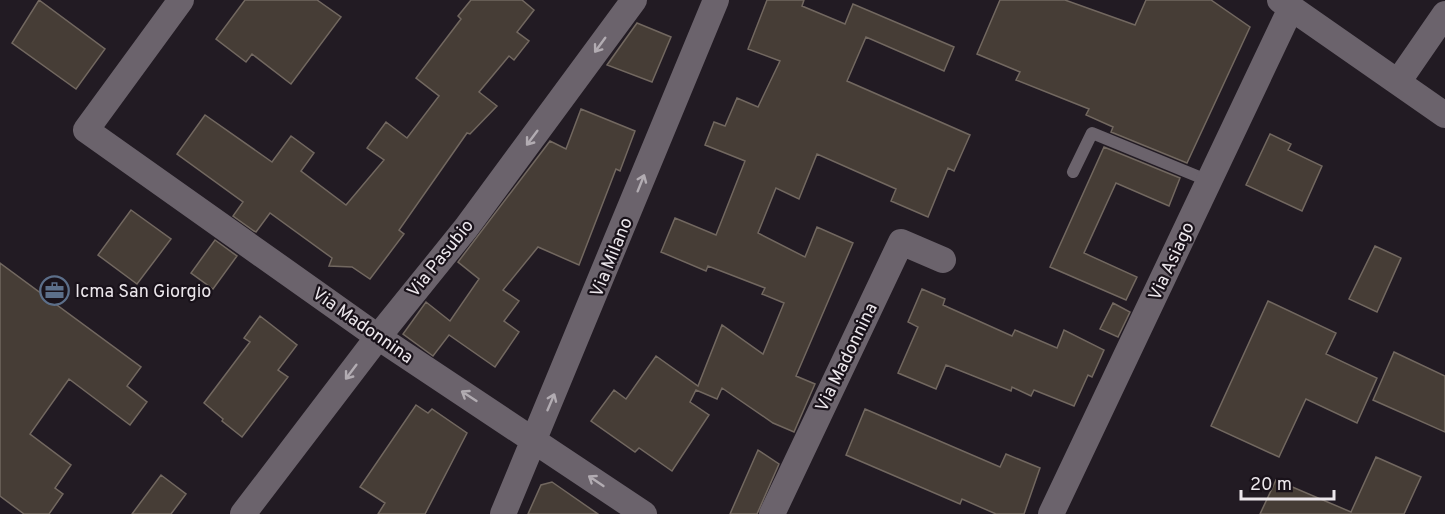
<svg xmlns="http://www.w3.org/2000/svg" width="1445" height="514" font-family="Overpass,sans-serif">
	<style>
		.building { fill: #463d36; stroke: #726860; stroke-width: 1.5 }
		.lines { fill: none; stroke-linecap: round; stroke-linejoin: round }
		.lane { stroke: #6b636c; stroke-width: 12 }
		.street { stroke: #6b636c; stroke-width: 26 }
		.oneway { stroke: #b2acb2 }
		.labels { text-anchor: middle; stroke-width: 4.5; stroke-linejoin: round; paint-order: stroke }
		.street-label { font-size: 18px; fill: #ece7ec; stroke: #19121a }
		.poi-label { font-size: 18px; fill: #ece7ec; stroke: #19121a; text-anchor: start }
	</style>
	<rect width="100%" height="100%" fill="#221b23"/>
	<path class="building" d="M39 0 105 49 76 89 12 43Z
		M245 0H317L341 17 291 84 252 54 246 62 216 39Z
		M471 0H522L534 10 517 32 529 41 514 60 509 56 479 92 497 106 470 134 467 133 399 230 404 234 370 279 352 267 329 266 332 258 270 213 256 232 254 231 233 216 243 202 177 154 205 115 272 162 291 136 314 153 301 171 346 205 384 160 367 148 386 122 407 138 439 96 416 78 461 19 458 16Z
		M767 0H804L802 6 845 24 853 4 954 47 944 71 866 37 847 81 970 135 954 171 948 168 928 217 891 201 896 189 817 154 799 199 776 188 758 233 805 257 817 227 853 243 796 376 815 384 794 432 773 423 722 388 717 399 696 390 690 402 709 415 672 471 639 448 635 452 591 421 614 390 626 399 656 356 698 386 722 325 763 354 784 303 762 294 765 288 708 266 706 271 661 252 675 218 716 235 745 161 705 145 714 122 725 126 737 98 758 107 780 61 748 49Z
		M1000 0H1065L1135 25 1146 0H1211L1250 27 1187 163 1111 132 1113 127 1086 115 1089 109 1016 80 1020 72 977 54Z
		M637 23 671 37 652 82 607 65Z
		M581 109 635 131 620 171 616 169 579 265 538 247 503 290 519 301 504 321 519 332 495 367 449 335 433 356 403 334 426 302 450 321 479 279 458 262 550 141 566 149Z
		M1270 134 1291 144 1288 150 1322 166 1302 211 1246 185Z
		M1104 147 1180 178 1169 206 1116 183 1084 253 1137 277 1126 300 1050 267Z
		M131 210 171 239 137 284 98 255Z
		M215 240 237 256 213 289 191 273Z
		M1375 246 1401 258 1377 312 1349 299Z
		M0 263 141 367 127 386 147 402 130 425 69 379 30 434 71 465 55 488 63 494 49 514H24L0 496Z
		M922 289 945 299 943 305 1012 336 1015 330 1057 348 1064 330 1104 350 1092 377 1088 375 1074 406 1034 390 1031 396 1012 387 1011 391 946 365 936 389 898 373 918 327 908 322Z
		M1268 301 1336 333 1326 354 1377 378 1357 423 1306 399 1279 457 1211 426Z
		M1113 303 1130 312 1118 337 1100 329Z
		M260 316 297 345 278 370 288 377 242 437 222 421 223 419 204 403 250 342 244 338Z
		M1394 352 1445 376V432L1373 400Z
		M416 405 428 413 432 409 467 433 425 514H378L385 503 360 487Z
		M865 409 1000 467 1006 454 1040 468 1024 514H996L962 499 960 504 846 455Z
		M758 450 779 464 757 514H730Z
		M1376 457 1421 477 1404 514H1260L1276 480 1351 512Z
		M161 475 186 494 171 514H132Z
		M552 482 598 514H528L541 485Z"/>
	<g class="lines">
		<path class="lane" d="M1073 172 1092 133 1209 181"/>
		<path class="street" d="M181 0 86 130 378 337 644 514
			M1280 0 1445 115
			M1398 82 1445 14
			M243 514 378 337 466 228 634 0
			M503 514 716 0
			M772 514 901 242 943 260
			M1051 514 1291 8"/>
	</g>
	<defs><path id="oneway-shaft" d="M-6 0H5M1.5-3L5.5 0L1.5 3" fill="none" stroke-width="1.6" stroke-linecap="round" stroke-linejoin="round" transform="scale(1.5)"/></defs>
	<g class="oneway">
		<use href="#oneway-shaft" transform="translate(600 45) rotate(126)"/>
		<use href="#oneway-shaft" transform="translate(532 138) rotate(127)"/>
		<use href="#oneway-shaft" transform="translate(641 183) rotate(-68)"/>
		<use href="#oneway-shaft" transform="translate(351 372) rotate(127)"/>
		<use href="#oneway-shaft" transform="translate(469 396) rotate(-147)"/>
		<use href="#oneway-shaft" transform="translate(551 402) rotate(-67)"/>
		<use href="#oneway-shaft" transform="translate(596 481) rotate(-146)"/>
	</g>
	<defs>
		<symbol id="office-ring" viewBox="-11 -11 22 22"><circle r="9.5" fill="#19121a" stroke="#5c6f8a" stroke-width="1.5"/><path d="M-6-3h4V-5.5h4V-3h4V5H-6ZM-1-4.5V-3h2v-1.5ZM-6 0V1H6V0Z" fill="#5c6f8a"/></symbol>
	</defs>
	<g fill-rule="evenodd">
		<use href="#office-ring" x="38" y="274" width="33" height="33"/>
	</g>
	<g class="labels">
		<g class="street-label">
			<text transform="translate(611 257) rotate(-68)" y="6">Via Milano</text>
			<text transform="translate(440 258) rotate(-51)" y="6">Via Pasubio</text>
			<text transform="translate(1171 261) rotate(-65)" y="6">Via Asiago</text>
			<text transform="translate(363 325) rotate(35)" y="6">Via Madonnina</text>
			<text transform="translate(846 357) rotate(-64)" y="6">Via Madonnina</text>
		</g>
		<g class="poi-label">
			<text x="75" y="297">Icma San Giorgio</text>
		</g>
	</g>
	<path d="M1241 490v9h93v-9" fill="none" stroke="#ece7ec" stroke-width="3"/>
	<text x="1250" y="490" font-size="18" fill="#ece7ec" stroke="#19121a" stroke-width="4.5" paint-order="stroke">20 m</text>
</svg>
